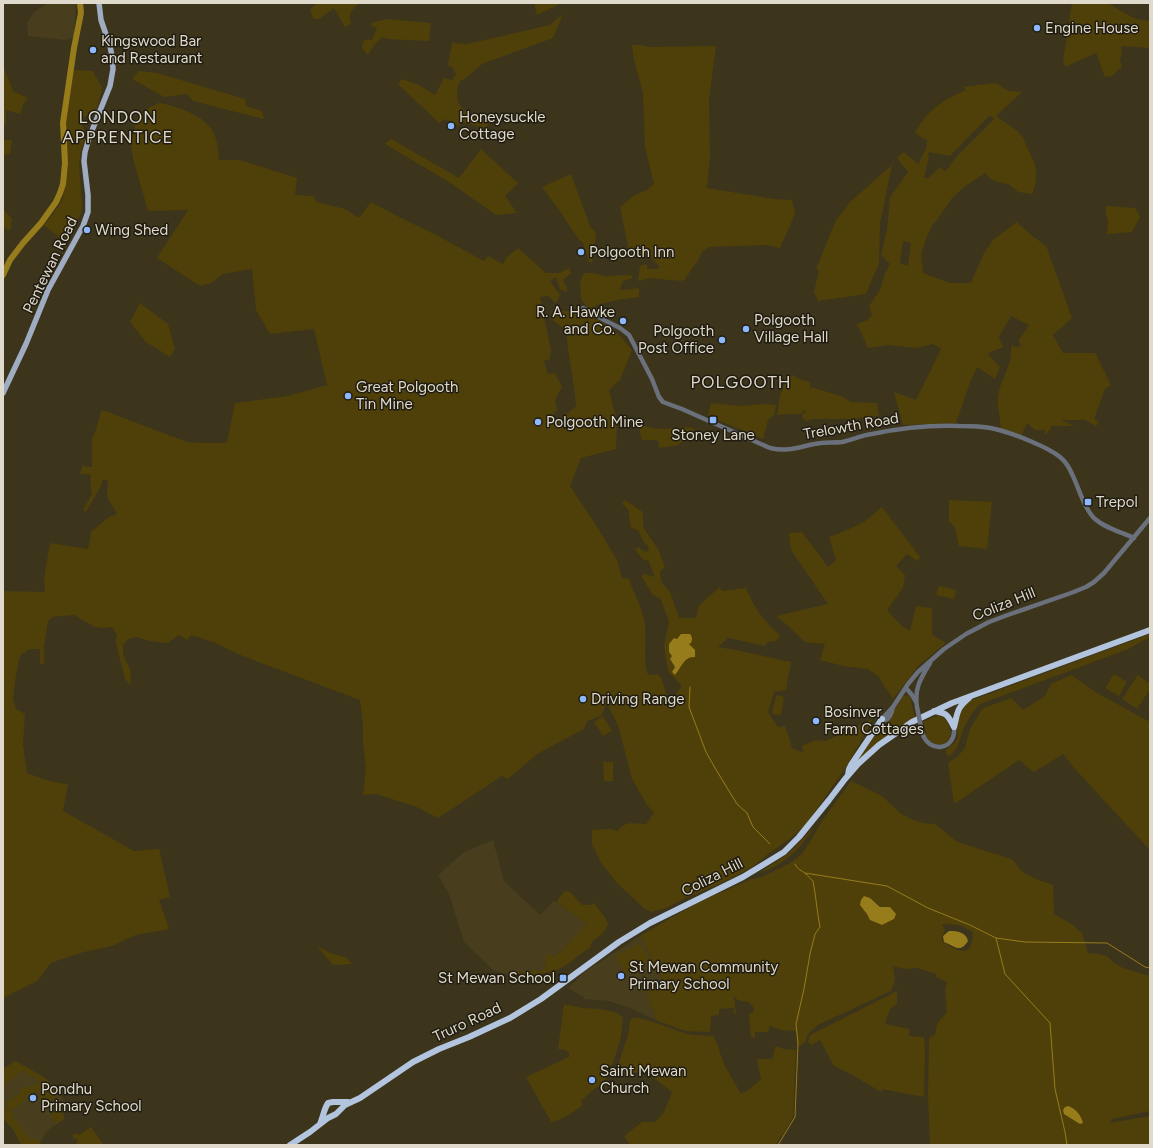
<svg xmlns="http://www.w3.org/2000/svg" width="1153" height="1148" font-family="Figtree,sans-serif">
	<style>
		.built { fill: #483e1d }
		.green { fill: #4f4009; fill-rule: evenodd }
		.water { fill: #977c1c }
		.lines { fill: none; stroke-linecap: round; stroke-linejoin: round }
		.stream { stroke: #977c1c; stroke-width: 1 }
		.river { stroke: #977c1c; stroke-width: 6 }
		.minor { stroke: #6a717c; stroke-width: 4.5 }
		.major { stroke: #9facc2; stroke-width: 5.5 }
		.highway { stroke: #b3c4de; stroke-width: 6 }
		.minor-bridge { stroke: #6a717c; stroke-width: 4.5 }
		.poi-dot { fill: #8eb8fd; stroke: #201c11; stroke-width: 1.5 }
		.labels { text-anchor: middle; stroke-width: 3; stroke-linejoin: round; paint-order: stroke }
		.poi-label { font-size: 15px; fill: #dfdacb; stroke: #201c11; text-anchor: start }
		.street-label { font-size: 15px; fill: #dfdacb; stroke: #201c11 }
		.quarter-label { font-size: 17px; letter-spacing: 1px; fill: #dfdacb; stroke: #201c11 }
	</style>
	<rect width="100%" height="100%" fill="#3c341b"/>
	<path class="built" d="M48 3H76L74 37 65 40 28 36 27 23 34 12Z
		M493 840 504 881 540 915 554 901 587 924 556 956 544 957 546 960 545 965 543 970 507 974 494 971 464 942 449 894 438 875 464 852Z
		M640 936 663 980 646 990 656 1020 630 1008 609 1001 583 999 584 997 569 989 570 986 586 971Z
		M15 1061 44 1077 54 1086 70 1109 63 1114 64 1116V1119L49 1129 42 1139 39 1145H36L25 1137 3 1110V1069Z"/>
	<path class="green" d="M321 3H360C351 10 348 13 351 24L345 27 334 8 319 19H314L310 10 316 4Z
		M534 3H562L537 15Z
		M1072 3H1108L1121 11 1136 19 1150 21V48L1121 46 1122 52 1120 61 1122 67 1112 76 1105 77 1096 53 1065 67 1063 61Z
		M563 14 553 38 482 64 465 79 460 81C459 84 457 89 457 94 457 112 475 117 489 122L486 128 462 122 459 126 445 119 439 123 398 84 402 79 419 85 435 95 444 78 452 80 456 74 453 68 448 65 452 43 467 44 550 25Z
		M388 19 431 23 429 41 387 39 382 37 374 45 368 55 362 48 364 40H372L377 28 371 25V23Z
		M632 45H641L650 47 716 46 709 99 710 157 707 188 773 199 792 200 795 214 780 248 766 245 709 247 702 252 697 262 684 280 681 281 649 278 639 281 638 280 640 266 647 264V269H658L659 266 650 257 629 251 620 207 635 195 647 190 654 184 645 147 643 93 634 60Z
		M3 66 13 91 28 98 23 105 20 114 6 110V125L3 126Z
		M74 70 93 71 102 88 96 112 84 117 82 126 86 134 81 151 79 165 82 206 81 213 66 243 44 225 58 207 63 197 67 164 65 125Z
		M139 71 157 73 245 99 246 106 262 111 264 119 193 101 187 94 164 97 132 79Z
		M995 83 1009 91 1022 92 996 116C1002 121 1015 128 1019 133 1023 136 1025 142 1027 147 1036 164 1040 176 1032 194L1018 192 1010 185 992 180 985 173 964 187 952 198 937 220 933 224 928 234 921 254 923 273 950 283H971L984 253 993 240 1017 222 1031 235 1045 245 1047 248 1072 318 1053 335 1063 353H1095L1111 385 1105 389 1094 419 1099 422 1096 426 1085 420H1061L1074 426H1052L1046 435 1045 434V430H1035L1027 423 1021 436 1000 429C1002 417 996 408 998 397 999 386 1004 378 1008 367 1011 360 1011 353 1011 346L1018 347 1022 345 1018 341 1029 325 1011 316 999 337 1003 347 989 353 988 354 1000 367 995 379 977 367 970 383 956 423 903 425 894 392 916 400 941 349 933 344 916 348 889 345 868 348 857 324 868 320 872 315 869 306 880 290 884 276 890 264 881 255 887 230 890 197 908 172 897 158 904 152 918 164 927 147 926 143 928 141 915 133C927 110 943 100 966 90L963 87ZM990 115 994 119 957 156 945 172 940 167 929 178H924L929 156 928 152 950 156ZM903 241 911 243 908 266 900 263Z
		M159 103C175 105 206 116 213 132 218 140 218 151 219 160H240L297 178 295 195 313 196 317 202 345 209 359 218 371 202 395 215 436 235 484 261 488 256 503 264 506 258 518 248 546 273H559L569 268 571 273 563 280 565 286 567 287V292L560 289 556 277 550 281 560 295 556 303 548 296 540 297 551 350 550 359 544 361 548 374 555 373 562 387 555 400 557 410 553 414 557 422 576 406C574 381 568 356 566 330L550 318 554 310 582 312 609 326 620 336 632 350 620 380 609 390 617 421 616 449 581 458 570 486 599 530 617 560 622 578 629 579C633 591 642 608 644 620 648 638 642 657 648 675L657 674 661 677 669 703 682 686 668 671 664 646 669 621 660 598 653 595 641 576 645 574 655 577 648 560H643L635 549 639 547 642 550 646 552 648 551 649 548 648 546 644 542 638 530 631 528 628 509 622 504 625 500 640 510 643 513V524L644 529 658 549 665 567 660 571 661 582 670 592 679 618H696L699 605 720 587 722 591 746 588C755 609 763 620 780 636L776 641 767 642 765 646 728 638 718 647 736 650 791 662 786 690 774 692 768 712 778 727 785 726 790 740 792 748 804 753 802 746 816 740 826 741 830 739 872 719 870 725 846 767 814 813 804 826 791 838 771 852 752 867 730 879 694 895 686 897 682 900 666 908 652 912 645 909 618 884 601 863 592 844V830L611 829 618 831C625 820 634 824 646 824L654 813 647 805 632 779 618 725 607 703 601 716 587 721 584 729 537 754 508 779 502 776 438 818 417 807 376 794 363 795 366 768 363 743V723L360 700 243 656 213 642 191 635 187 640 179 635 168 643 150 641 136 637 128 639 123 645V655L130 669 131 685 125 679 116 643 117 635 112 627 103 628 95 627 74 615 52 617 48 621 44 646V664H40V649H29L20 656 16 674 13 699 16 709 25 714 23 745 27 773C40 778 54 783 68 784L63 811 134 851 159 849 170 897 159 900 169 928 165 930 136 935 112 946 84 952 59 960 51 963 37 981 3 998V591L45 592 44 578 50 543 88 549 91 532 109 517 117 514 107 497 108 481 103 479 101 486 86 512 83 510 92 494C90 487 91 481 90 474H80L83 465 87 467H92V439L96 430 101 411H105L187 442 199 443H227L235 403 288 396 327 385 314 329 270 334 256 310 252 269 223 274 211 283 200 286 157 258 188 210 148 211 133 158 131 144 135 127 133 124C140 114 147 108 159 103ZM677 639 689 643 691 656 685 660 675 675V667L670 659 672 656 669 652V644Z
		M391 139 459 178 481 149 518 183 505 196 517 213 496 215 449 182 385 144Z
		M3 140H12L10 154 3 155Z
		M892 165 880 224 879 263 866 294 818 301 814 292 819 270 816 269 836 220 845 209 850 202Z
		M571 174 590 226 596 233 592 263 589 262 583 242 579 240 559 210 542 187Z
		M1106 206 1135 208 1140 217 1132 232 1107 234 1108 221 1106 214Z
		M3 209 12 219 10 231 3 227Z
		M584 273H592L605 276 631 275 633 278 623 281 620 290 639 288V297L617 300 597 305 591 311 582 301 581 296 580 282Z
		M140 303 168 324 175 349 170 357 146 342 130 322Z
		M793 375 799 379 810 382V391L811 387 841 396 851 402 877 403 879 416 848 419H812L807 421 804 420 802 415 805 412V409L801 414H792L777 415 780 396 784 385V378Z
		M711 403 742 406 763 404 776 405 774 415 768 420 763 439 708 416Z
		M641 424C656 433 676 426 694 428V432L678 445 659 448V443L656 440H642C639 434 640 430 641 424Z
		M949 500 992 502 987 549 959 546 955 528 949 521Z
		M882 507 920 557 917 561 907 554 896 566 905 575 903 588 887 610 901 625 910 631 916 606 932 608V635L946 643 919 665 893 699 878 676 868 669 843 666 820 660 825 644 805 642 787 625 776 616 828 604 791 550 789 533 802 532 828 567 836 560 829 537 845 531 864 522Z
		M939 586 956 590 954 599 936 595Z
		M1150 634V637L1126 650 980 704C973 711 968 719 964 728 959 739 960 747 950 756L947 755 946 751C949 745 956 744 958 737 958 734 957 731 957 728 955 716 960 711 967 702Z
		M1114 674 1127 682 1119 696 1105 688Z
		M1071 675 1097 693 1150 722V850L1075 769 1063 754 1034 772 1019 760 954 804 948 763 958 756 965 748 970 729 982 709 986 707 1011 698 1023 710 1045 696 1051 684Z
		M1138 675 1150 684V689L1137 709 1122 699Z
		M776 695 784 697 781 715 772 714Z
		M907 695 910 697 915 717 896 729 852 766 879 730V727L882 725H885L887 722 903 696Z
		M939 715C944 717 946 719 948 724 959 743 932 754 924 734L927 733 925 730 923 722Z
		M603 716 612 731 603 736 594 722Z
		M603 762H613V781H604Z
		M851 781 882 796 900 813 911 819 923 823 935 824 956 841 964 844 1011 859C1018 864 1017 867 1022 871 1030 878 1043 881 1053 885L1054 914 1073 925 1082 933 1088 953 1099 954 1107 956 1114 963 1123 968 1150 976V1111L1112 1119 1110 1123 1150 1116V1145H930L928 1095 929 1038 935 1035 937 1024 947 1012 945 990 947 982 936 977V974L918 968 906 969 893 966 895 980 891 991 818 1025 809 1033 804 1044H801V1046L797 1045 796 1031 781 1030 770 1026 768 1032H755V1038L751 1037 749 1014 754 1012 753 1006 749 1002 737 1000 736 997H734L736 1014H734V1008L719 1009V1015L711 1016 710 1032 685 1031 656 1020 646 990 663 980 640 936 697 903 751 879 762 877 790 863 802 854 811 840 822 821ZM864 896C876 900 885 911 894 919L882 925 870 920 867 914ZM942 924 959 925 973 932C972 936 973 941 971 945 965 958 950 946 943 942 940 937 943 934 945 930Z
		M812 829C811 834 808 837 805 840 793 856 778 867 759 873L789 853Z
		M565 891 570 892 582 905H590L594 903 606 919 608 924C607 927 605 930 603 933 598 938 591 939 590 948 579 953 571 964 559 969 546 975 525 975 510 976L507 974 543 970 545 965 546 960 544 957 549 954 553 957 556 956 587 924 556 902Z
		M640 943 650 960 625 974 616 956Z
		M317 946 330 953 347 958 352 964 333 965Z
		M897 991V1004L890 1009 885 1024 909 1029V1036L924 1037 925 1048 924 1097 882 1089 881 1092 847 1072 834 1066 820 1040 812 1045 808 1042 810 1035Z
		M564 1004C570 1005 576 1007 583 1008 594 1009 615 1008 623 1018L621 1037 614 1060 606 1078 602 1085 594 1089 581 1101 583 1105C574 1111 562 1121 551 1122L526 1077 569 1057V1053L566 1050 558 1049Z
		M632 1018C643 1016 673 1030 684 1033 693 1036 704 1035 713 1036L718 1045 720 1053 725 1066 741 1094 751 1088 761 1079 757 1059H772L776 1046 784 1049 796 1050 793 1117 784 1133 778 1140 776 1145H630L624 1136 642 1122H655L664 1112 672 1092 643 1070 634 1073 618 1065 628 1035 630 1021Z
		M15 1061C36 1072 48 1078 63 1097L57 1095 45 1104 44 1102 41 1104 38 1099 41 1096 37 1091 39 1090 38 1089 25 1098 26 1100 11 1111 5 1104 20 1093 19 1090 20 1088 35 1085 40 1081 37 1080 32 1076 30 1077 27 1075 24 1070 5 1084 3 1087V1069Z
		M3 1107 14 1114 13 1117 30 1139H38L40 1142 39 1145H22L18 1140 15 1132 3 1118Z
		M58 1109 64 1116V1119L57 1124 49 1116Z
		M91 1127 104 1145H76L78 1140 73 1138V1135L76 1133 79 1135Z"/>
	<path class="water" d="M681 634H690C692 637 693 639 691 643L689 644 695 650V657C684 656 681 668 675 675L672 672 675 667 670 659 672 656 669 652V644L674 638 677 639Z
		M864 896 870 898 880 907H890L896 914 894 919 882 925 870 920 867 914 860 905 861 900Z
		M949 931C958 931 966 932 968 941 960 954 955 946 944 942L943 936Z
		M1068 1106C1076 1109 1081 1115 1083 1123L1080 1124 1064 1114 1063 1110 1065 1107Z"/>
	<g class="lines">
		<path class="stream" d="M690 687 689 707 706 752 715 768 737 804 747 813 753 827 770 844
			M805 873 887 886 928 908 970 925 996 938 1005 974 1050 1023 1055 1089 1065 1132 1067 1145
			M996 938 1025 942 1107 943 1145 967 1150 968
			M778 1145 795 1117 798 1043 796 1024 804 989 810 954 815 934 820 927C817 912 816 896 813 881 810 879 809 876 806 874 800 869 799 871 795 864"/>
		<path class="river" d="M3 275 10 260 23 243 41 223 56 202 60 193 63 184 65 163 63 123 74 48 81 13 80 3"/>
		<path class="minor" d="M583 308 606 321 620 328 629 335 652 379 659 397 663 402 682 409 770 448C790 453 803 445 821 443 828 442 835 443 842 442 852 440 862 435 872 434 901 428 930 425 959 426 972 426 986 426 999 430 1014 434 1048 447 1060 457 1065 461 1069 467 1072 474 1079 488 1083 506 1093 517 1102 527 1121 532 1134 538
			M906 688 912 695 916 702
			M917 707C914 688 921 678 930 663
			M882 719 893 707 908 684 918 672 944 649 966 634 989 622 1005 616 1071 593 1086 587 1094 582 1104 573 1114 561 1150 518
			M882 719 885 720C890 719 892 712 893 707
			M922 732C928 755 957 750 954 727"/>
		<path class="major" d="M3 393 26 344 48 290 83 226 88 212V195L84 161 85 152 89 138 110 86 113 69 112 56 110 46 101 20 99 3"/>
		<path class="highway" d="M934 711C948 713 948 716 954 727
			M954 727C958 712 956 709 969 698
			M848 775 849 769 851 765 882 719
			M320 1124C323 1117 324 1109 328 1103L333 1102H348
			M290 1145 310 1132 328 1118 336 1114 345 1105 360 1098 413 1062 439 1049 469 1037 510 1018 541 999 619 942 650 923 743 877 784 852 799 837 829 800 845 779 858 764 879 745 912 722 952 703 1150 630"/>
		<path class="minor-bridge" d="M917 707 922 732"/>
	</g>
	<g class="poi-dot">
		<circle cx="1037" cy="28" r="4"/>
		<circle cx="93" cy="50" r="4"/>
		<circle cx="451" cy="126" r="4"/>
		<circle cx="87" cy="230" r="4"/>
		<circle cx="581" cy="252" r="4"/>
		<circle cx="623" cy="321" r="4"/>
		<circle cx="746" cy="329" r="4"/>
		<circle cx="722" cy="340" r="4"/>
		<circle cx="348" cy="396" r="4"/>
		<rect x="709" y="416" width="8" height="8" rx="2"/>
		<circle cx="538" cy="422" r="4"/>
		<rect x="1084" y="498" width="8" height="8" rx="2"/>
		<circle cx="583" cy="699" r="4"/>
		<circle cx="816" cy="721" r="4"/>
		<circle cx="621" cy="976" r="4"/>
		<rect x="559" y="974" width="8" height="8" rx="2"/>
		<circle cx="592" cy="1080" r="4"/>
		<circle cx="33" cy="1098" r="4"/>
	</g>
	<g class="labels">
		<g class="poi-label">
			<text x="1045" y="33">Engine House</text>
			<text x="101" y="46">Kingswood Bar<tspan x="101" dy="17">and Restaurant</tspan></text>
			<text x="459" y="122">Honeysuckle<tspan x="459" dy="17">Cottage</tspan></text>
			<text x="95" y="235">Wing Shed</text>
			<text x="589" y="257">Polgooth Inn</text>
			<text x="615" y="317" text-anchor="end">R. A. Hawke<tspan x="615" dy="17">and Co.</tspan></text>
			<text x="754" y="325">Polgooth<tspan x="754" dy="17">Village Hall</tspan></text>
			<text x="714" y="336" text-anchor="end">Polgooth<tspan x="714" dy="17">Post Office</tspan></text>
			<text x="356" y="392">Great Polgooth<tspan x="356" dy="17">Tin Mine</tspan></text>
			<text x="546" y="427">Polgooth Mine</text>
			<text x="713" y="440" text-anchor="middle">Stoney Lane</text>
			<text x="1096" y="507">Trepol</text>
			<text x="591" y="704">Driving Range</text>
			<text x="824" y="717">Bosinver<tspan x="824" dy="17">Farm Cottages</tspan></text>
			<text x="629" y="972">St Mewan Community<tspan x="629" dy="17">Primary School</tspan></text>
			<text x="555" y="983" text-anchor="end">St Mewan School</text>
			<text x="600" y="1076">Saint Mewan<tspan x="600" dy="17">Church</tspan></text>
			<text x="41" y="1094">Pondhu<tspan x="41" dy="17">Primary School</tspan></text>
		</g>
		<g class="street-label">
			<text transform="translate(50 265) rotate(-64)" y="5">Pentewan Road</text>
			<text transform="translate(851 426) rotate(-10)" y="5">Trelowth Road</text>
			<text transform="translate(1004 604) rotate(-22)" y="5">Coliza Hill</text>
			<text transform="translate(712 877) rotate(-27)" y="5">Coliza Hill</text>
			<text transform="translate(467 1022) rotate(-25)" y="5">Truro Road</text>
		</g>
		<g class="quarter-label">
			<text x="118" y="123">LONDON<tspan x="118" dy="20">APPRENTICE</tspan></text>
			<text x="741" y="388">POLGOOTH</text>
		</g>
	</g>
	<rect width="1153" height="1148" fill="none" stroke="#dfdacb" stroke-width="8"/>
</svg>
